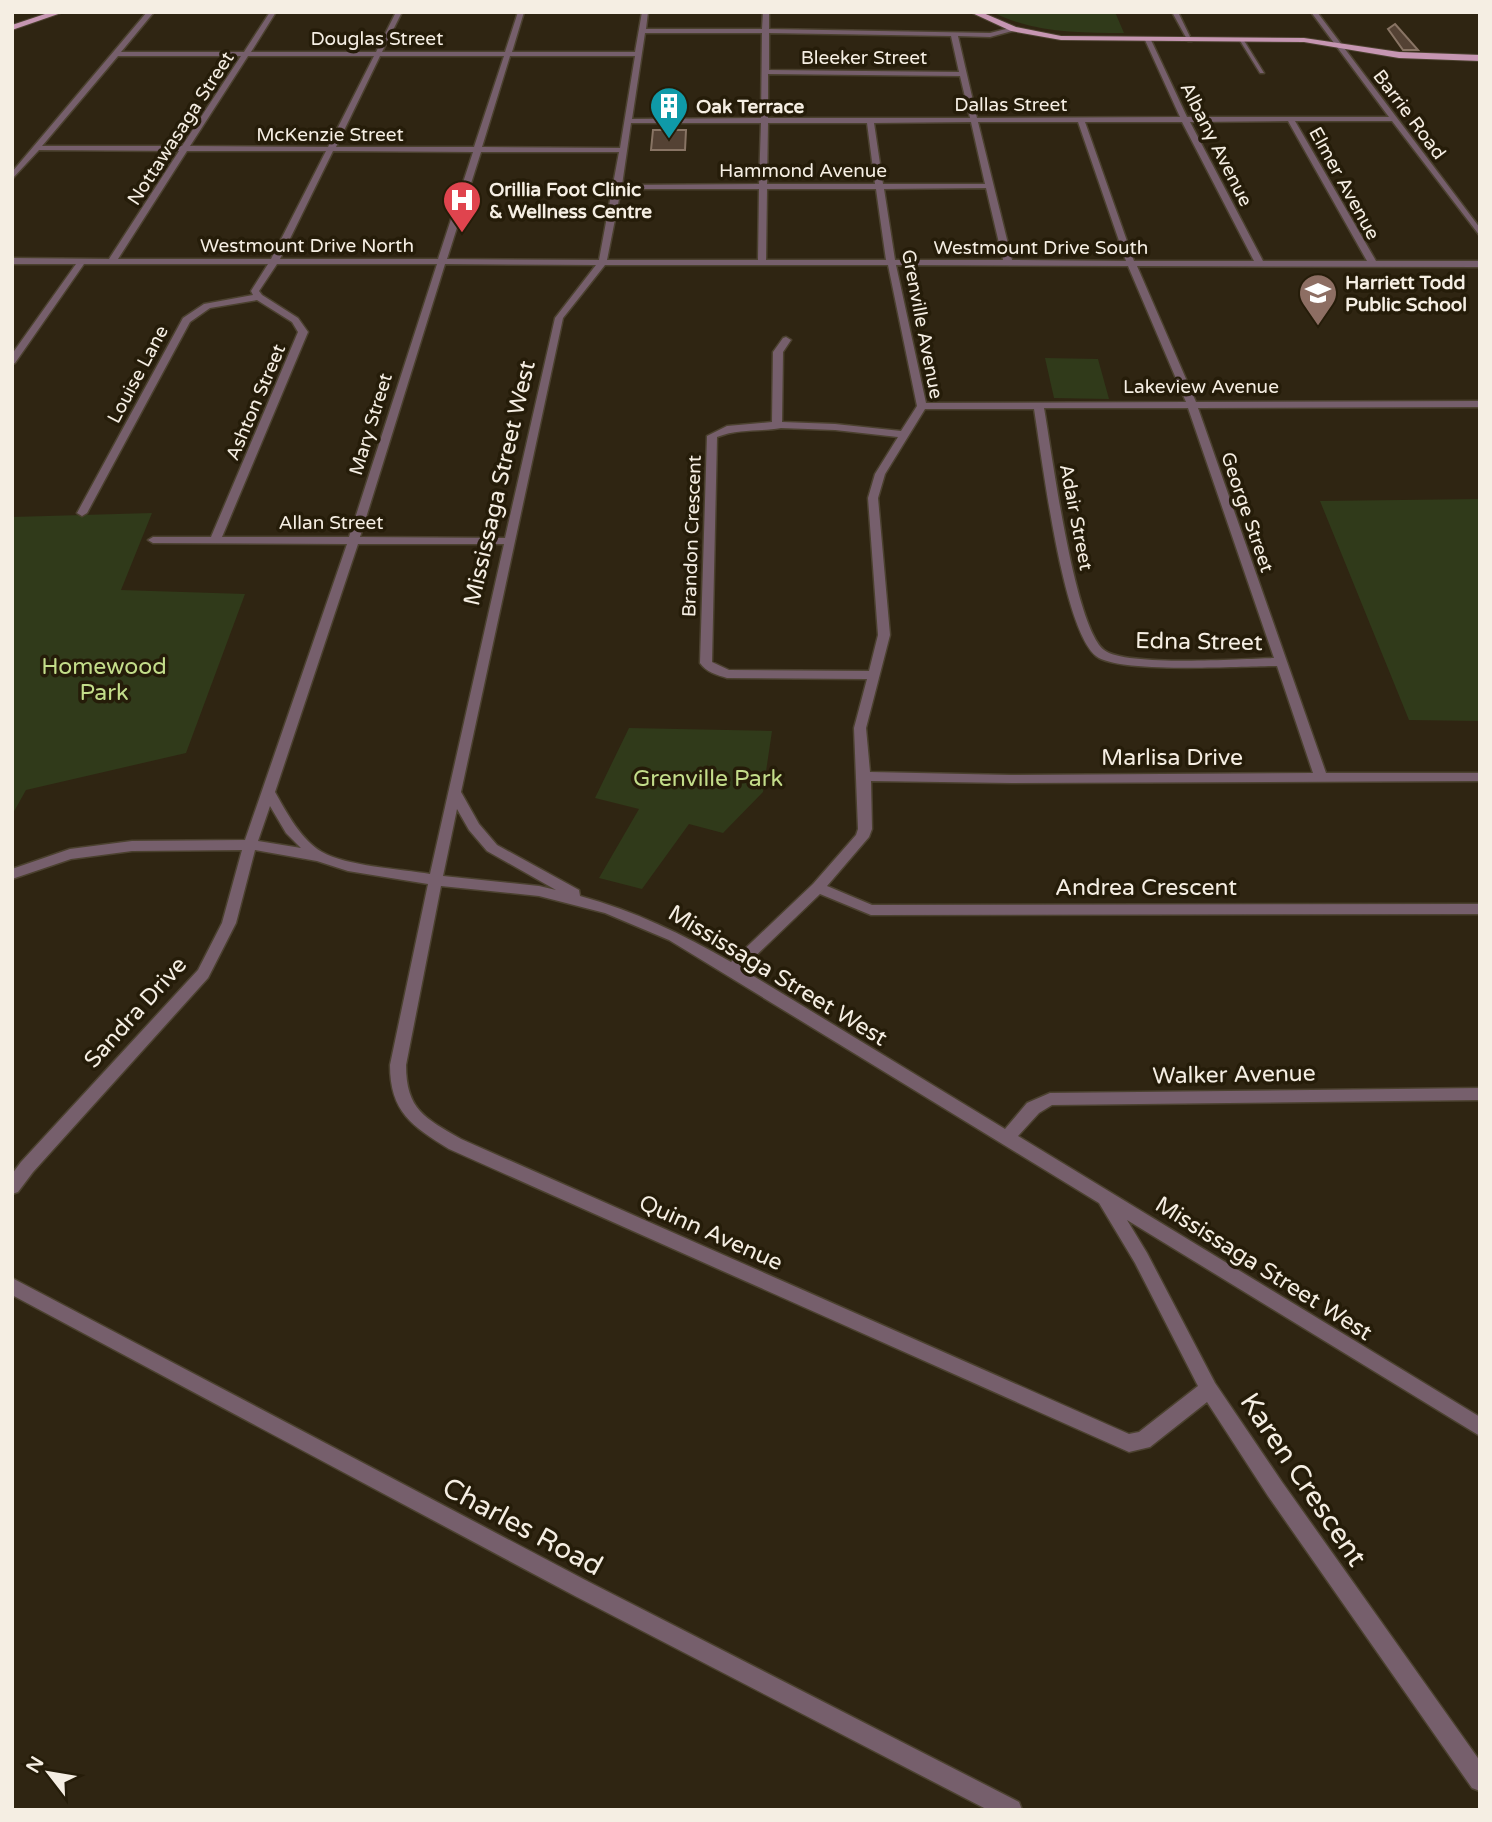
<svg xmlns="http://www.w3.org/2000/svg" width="1492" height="1822" font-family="'Varela Round',sans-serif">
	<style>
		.green { fill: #303a1a }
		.building { fill: #544234; stroke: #887464; stroke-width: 2 }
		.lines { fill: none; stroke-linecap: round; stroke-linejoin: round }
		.minor-casing { stroke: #4b412f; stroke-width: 3 }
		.major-casing { stroke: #4b412f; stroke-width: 2 }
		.minor { fill: #765f6c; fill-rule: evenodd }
		.major { fill: #c696b2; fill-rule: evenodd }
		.labels { text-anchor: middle; stroke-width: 7; stroke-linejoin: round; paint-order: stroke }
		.far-street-label { font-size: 19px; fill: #f5eee3; stroke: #251c09 }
		.far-poi-label { font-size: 19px; font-weight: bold; fill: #f5eee3; stroke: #251c09; text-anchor: start }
		.street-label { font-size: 23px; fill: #f5eee3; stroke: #251c09 }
		.park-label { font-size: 23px; fill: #c3dd8a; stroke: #251c09 }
		.near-street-label { font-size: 28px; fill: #f5eee3; stroke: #251c09 }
	</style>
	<rect width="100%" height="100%" fill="#2f2512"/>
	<path class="green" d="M992 12H1115L1124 33C1078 33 1034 33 992 12Z
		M1045 358 1098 359 1109 399 1054 398Z
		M1480 499V721L1409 720 1320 501Z
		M152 513 121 590 245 594 186 753 26 790 12 815V517Z
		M629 728 772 731 763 792 723 833 689 824 642 889 599 878 639 809 595 798Z"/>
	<path class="building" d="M1395 24 1418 50H1403L1388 29Z
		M653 130H686L685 150H651Z"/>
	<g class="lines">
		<defs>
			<path id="minor" d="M147 12H154L121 52H244L270 12H276L251 52H376L396 12H402L382 52H505L518 12H524L512 52H635L642 12H648L646 29H762L763 12H769V29L990 33 1014 27 1016 30 990 37 958 36 977 118 1180 117 1145 40 1148 38 1151 40 1187 117H1389L1311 12H1317L1480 228V236L1392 121H1295L1376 261H1480V267L1137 266 1196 402 1480 401V407L1198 408 1326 773H1480V781L1011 783 871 781 872 829 869 837 827 886 872 905 1480 904V914L871 915 820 894 742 969 1005 1129 1027 1103 1050 1093 1480 1088V1100L1052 1105 1039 1113 1018 1136 1480 1417V1436L1127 1220 1147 1253 1215 1383 1282 1482 1480 1761V1791L1472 1788 1268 1496 1207 1402 1150 1447 1129 1452 449 1149C412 1126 390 1112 390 1065L428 884 348 871 317 861 255 850 236 923 208 978 33 1172 18 1192 12 1194V1174L21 1162 198 970 222 923 242 850 132 851 71 859 12 879V869L70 849 132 841 245 840 347 544 153 543 148 540 153 537H211L298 332 292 322 257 300 210 308 190 322 87 513 82 516 77 513 183 318 204 304 253 295 251 291 268 264H84L15 363 12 364V354L76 264H12V258L109 259 179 151 39 150 12 179V172ZM645 33H762L761 118 632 119ZM769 33 951 36 959 72 769 70ZM118 56H241L182 146H42ZM248 56H374L328 147 190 146ZM380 56H504L474 147H336ZM510 56H635L620 148 482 147ZM768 74 960 76 970 118H768ZM1288 121 1367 261H1263L1190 122ZM971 122 985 184H883L874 123ZM978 122H1078L1126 261 1012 260ZM1085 122H1182L1254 261H1134ZM631 123H761L759 184 622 185ZM768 123H867L875 184H767ZM187 151H326L271 259H118ZM333 151 473 152 438 259H280ZM481 152H619L599 260 447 259ZM986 188 1003 260H895L884 189ZM621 189H759L758 260H607ZM767 189H876L886 260H766ZM277 264H437L349 537H222L308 332 298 318 262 295 259 291ZM445 264 596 265 555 318 505 538 360 537ZM605 265H888L917 406 901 431 835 424 782 422 783 352 791 340 786 337 783 338 773 352 772 422 727 426 707 436 700 663C706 672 717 675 727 678L867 679 854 728 858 829 856 835 813 884 731 962C682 934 635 911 580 896L579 890 497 845 479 824 461 792 563 318ZM896 265 1128 266 1186 402 926 403ZM1044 408H1188L1274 658C1243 659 1125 667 1104 650 1074 626 1052 453 1044 408ZM925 409H1034C1042 457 1062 628 1096 656 1118 674 1244 666 1277 666L1313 773 1011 775 870 772 866 728 890 635 878 498 885 474ZM781 428 835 430 898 437 875 474 868 498 878 635 869 671 729 670 712 662 717 437C739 428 760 432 781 428ZM358 544H504L430 874C401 869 346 866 322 852 302 841 286 812 275 792ZM270 806 286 833 301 848 258 841ZM457 809 469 830 487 851 556 890 539 886 443 876ZM441 886 539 896 605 913 669 940 1099 1203 1135 1263 1198 1386 1139 1432 1129 1434 461 1139C425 1118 406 1110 406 1065Z
				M1172 12H1178L1192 41H1188Z
				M1239 39H1243L1264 73H1260Z
				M12 1278 589 1582 1019 1802 1022 1810H988L575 1596 12 1295Z"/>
			<path id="major" d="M51 12H64L12 30V25Z
				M970 12H981L1016 27 1061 36 1304 38 1399 52 1480 55V61L1399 58 1304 42 1061 40 1011 31Z"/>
		</defs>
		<use href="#minor" class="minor-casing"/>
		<use href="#major" class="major-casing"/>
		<use href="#minor" class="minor"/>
		<use href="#major" class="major"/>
	</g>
	<defs>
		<symbol id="building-pin" viewBox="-11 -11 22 30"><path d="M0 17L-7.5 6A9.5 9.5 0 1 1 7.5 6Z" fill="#0f9aa8" stroke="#251c09"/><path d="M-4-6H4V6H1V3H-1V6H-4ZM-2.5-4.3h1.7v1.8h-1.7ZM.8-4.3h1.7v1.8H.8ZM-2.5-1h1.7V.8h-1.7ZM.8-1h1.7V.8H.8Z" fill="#fff"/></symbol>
		<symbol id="hospital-pin" viewBox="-11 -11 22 30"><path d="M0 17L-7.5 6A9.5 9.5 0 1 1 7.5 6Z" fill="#e0444e" stroke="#251c09"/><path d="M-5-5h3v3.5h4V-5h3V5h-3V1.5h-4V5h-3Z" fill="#fff"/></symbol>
		<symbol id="school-pin" viewBox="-11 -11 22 30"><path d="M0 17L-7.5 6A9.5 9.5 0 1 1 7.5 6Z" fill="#8d6e63" stroke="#251c09"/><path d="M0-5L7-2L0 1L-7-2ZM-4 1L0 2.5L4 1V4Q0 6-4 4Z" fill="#fff"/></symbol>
	</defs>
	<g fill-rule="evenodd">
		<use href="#building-pin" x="647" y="84" width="44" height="60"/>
		<use href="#hospital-pin" x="440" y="178" width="44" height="60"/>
		<use href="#school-pin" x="1296" y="271" width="44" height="60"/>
	</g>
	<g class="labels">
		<g class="far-street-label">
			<text x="377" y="45">Douglas Street</text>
			<text x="864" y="64">Bleeker Street</text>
			<text x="1011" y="111">Dallas Street</text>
			<text transform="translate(1410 114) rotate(53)" y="7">Barrie Road</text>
			<text transform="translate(180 128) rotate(-57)" y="7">Nottawasaga Street</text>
			<text x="330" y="141">McKenzie Street</text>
			<text transform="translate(1217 144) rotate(63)" y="7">Albany Avenue</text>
			<text x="803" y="177">Hammond Avenue</text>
			<text transform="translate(1345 183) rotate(61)" y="7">Elmer Avenue</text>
			<text x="307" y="252">Westmount Drive North</text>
			<text x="1041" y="254">Westmount Drive South</text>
			<text transform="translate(923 324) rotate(79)" y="7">Grenville Avenue</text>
			<text transform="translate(137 374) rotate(-62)" y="7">Louise Lane</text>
			<text x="1201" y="393">Lakeview Avenue</text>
			<text transform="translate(255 402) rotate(-67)" y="7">Ashton Street</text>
			<text transform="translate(370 424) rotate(-73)" y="7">Mary Street</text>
			<text transform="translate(1248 512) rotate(71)" y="7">George Street</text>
			<text transform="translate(1077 517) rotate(79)" y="7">Adair Street</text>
			<text x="331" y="529">Allan Street</text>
			<text transform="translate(691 536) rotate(-88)" y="7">Brandon Crescent</text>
		</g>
		<g class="far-poi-label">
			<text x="696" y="113">Oak Terrace</text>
			<text x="489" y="196">Orillia Foot Clinic<tspan x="489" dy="22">&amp; Wellness Centre</tspan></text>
			<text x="1345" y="289">Harriett Todd<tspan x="1345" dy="22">Public School</tspan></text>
		</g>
		<g class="street-label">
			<text transform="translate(499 483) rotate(-77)" y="8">Mississaga Street West</text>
			<text transform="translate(1199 641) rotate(1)" y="8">Edna Street</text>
			<text x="1172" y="765">Marlisa Drive</text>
			<text x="1146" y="895">Andrea Crescent</text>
			<text transform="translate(778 975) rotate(31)" y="8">Mississaga Street West</text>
			<text transform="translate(135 1012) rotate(-48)" y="8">Sandra Drive</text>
			<text transform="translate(1234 1074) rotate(-1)" y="8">Walker Avenue</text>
			<text transform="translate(711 1232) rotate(24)" y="8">Quinn Avenue</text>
			<text transform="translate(1264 1268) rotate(32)" y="8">Mississaga Street West</text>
		</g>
		<g class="park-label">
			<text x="104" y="674">Homewood<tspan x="104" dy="26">Park</tspan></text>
			<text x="708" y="786">Grenville Park</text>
		</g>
		<g class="near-street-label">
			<text transform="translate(1304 1479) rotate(56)" y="10">Karen Crescent</text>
			<text transform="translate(523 1526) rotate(28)" y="10">Charles Road</text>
		</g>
	</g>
	<rect width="1492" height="1822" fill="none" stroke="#f5eee3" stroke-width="28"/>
	<g transform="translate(49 1773) rotate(301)" stroke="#251c09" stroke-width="5" paint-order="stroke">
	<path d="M0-5L12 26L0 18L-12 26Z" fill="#f5eee3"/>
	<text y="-10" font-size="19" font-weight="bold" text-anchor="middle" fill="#f5eee3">N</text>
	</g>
</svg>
